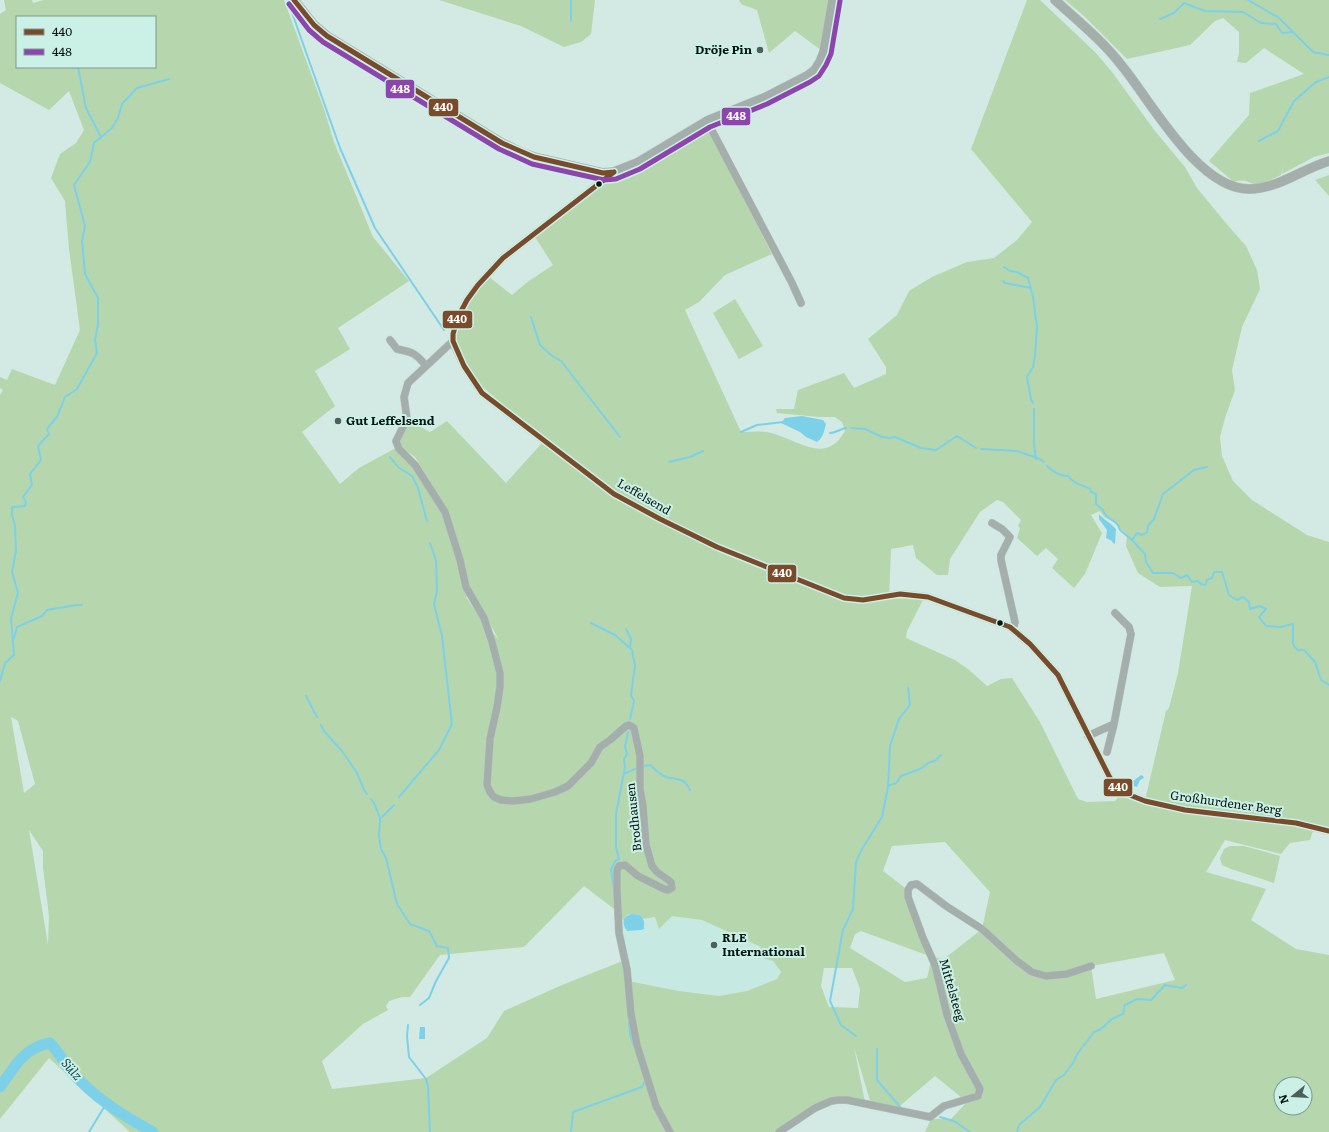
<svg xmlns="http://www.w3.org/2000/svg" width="1329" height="1132" font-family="Literata,serif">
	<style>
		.built { fill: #c6eae1 }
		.green { fill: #b6d7ad; fill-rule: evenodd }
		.water { fill: #7cd1e9 }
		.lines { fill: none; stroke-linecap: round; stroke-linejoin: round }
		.stream { stroke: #7cd1e9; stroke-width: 2 }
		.river { stroke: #7cd1e9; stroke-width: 11 }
		.minor-casing { stroke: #b4c5c1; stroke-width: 8 }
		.tertiary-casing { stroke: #b4c5c1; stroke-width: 10 }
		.minor { stroke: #a4aeaa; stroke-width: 7 }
		.tertiary { stroke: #a4aeaa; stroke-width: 9 }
		.bus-1-casing { stroke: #cbf1e7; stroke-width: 8 }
		.bus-2-casing { stroke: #cbf1e7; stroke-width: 8 }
		.bus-1 { stroke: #7a4b2a; stroke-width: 5 }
		.bus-2 { stroke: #8e44ad; stroke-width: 5 }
		.poi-dot { fill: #4e5f5b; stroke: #cbf1e7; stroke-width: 1.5 }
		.bus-dot { fill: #071512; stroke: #cbf1e7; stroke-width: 1.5 }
		.labels { text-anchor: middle; stroke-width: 4; stroke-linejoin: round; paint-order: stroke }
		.poi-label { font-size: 12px; font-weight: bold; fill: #071512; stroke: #cbf1e7; text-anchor: start }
		.street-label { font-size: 12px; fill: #071512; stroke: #cbf1e7 }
		.water-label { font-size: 13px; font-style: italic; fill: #1d4d5c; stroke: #cbf1e7 }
		.line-badge { stroke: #cbf1e7; stroke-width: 1.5 }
		.badge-label { font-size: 11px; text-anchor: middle; font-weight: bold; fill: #fff }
	</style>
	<rect width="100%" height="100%" fill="#d3e9e3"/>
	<path class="built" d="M672 916 702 920 761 947 757 956 773 961 781 972 777 979 747 991 719 996 679 991 628 981 621 919 624 920 625 928 627 931 639 930 644 921 642 919 655 917Z"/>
	<path class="green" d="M4 0H32L33 3 44 0H284L325 112 334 142 373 237 409 281 338 328 350 349 315 371 335 406 302 432 340 484 359 468 394 449 405 456 414 466 442 514 444 522 450 520 447 509 415 457 402 448 400 442 401 437 410 421 430 432 447 421 506 483 542 443 613 497 659 523 718 551 616 491 506 407 477 382 456 342V333L470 302 488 276 512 295 526 283 553 265 535 237 612 178 643 164 700 129 709 131 772 254 725 275 699 302 685 310 741 432C749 432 758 431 766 432 794 436 825 468 845 431L842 422 835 417H819L777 413 776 409H794L798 390 844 373 854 388 886 374V367L868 339 897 315 909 291 932 277 967 262 994 258 1017 240 1032 222 971 149 1027 0H1040L1095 52 1112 72 1155 131 1185 167 1197 188 1225 222 1246 246 1257 270 1260 289 1242 327 1232 370 1235 390 1225 418 1220 437 1222 456 1233 481 1252 500 1307 535 1329 542V831L1314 828 1310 840 1290 843 1281 854 1225 840 1206 872 1266 889 1251 920 1296 949 1329 955V1132H925L931 1119H951L967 1102 935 1076 895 1110 871 1104 854 1047 865 1102 848 1098 813 1107 774 1132H130L49 1058 0 1119V395L3 390 0 388V377L7 380 12 369 55 385 80 330 69 249 65 201 51 178 60 154 76 143 84 130 69 91 49 110 0 83V14L6 10ZM17 17H155V67H17ZM997 500 1003 502 1021 520 1018 526 1020 528 1017 538 1037 556 1046 548 1058 559 1052 568 1074 588 1085 574 1102 533 1091 515 1100 511 1104 517 1113 521 1127 535 1126 546 1138 573 1160 587 1192 586 1178 673 1169 708 1166 711 1145 800 1122 792 1115 801 1087 802 1078 799 1040 722 1012 678 1001 679 987 686 968 669 955 660 906 638 907 631 923 600 889 598 891 549 913 545 916 558 937 575H948L950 559 980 512ZM471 593 486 617 499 640 481 619 466 597ZM11 717 18 721 35 784 24 793ZM29 830 43 851V868L49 916 48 945ZM945 842 990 892 982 929 944 959 932 957 908 890 883 871 892 846ZM584 886 618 912 621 919 624 920 627 915 633 914 640 915 642 919 655 917 659 929 672 916 702 920 761 947 756 956 773 961 781 972 777 979 747 991 719 996 679 991 628 981 625 960 562 985 504 1011 487 1038 426 1078 332 1089 322 1061 363 1024 388 1010 386 1006 389 1001 402 997H410L440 955 524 947ZM861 931 932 957 927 978 905 982 850 948 855 934ZM1164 953 1175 980 1096 999 1091 966ZM824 968H852L860 989 858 1008 829 1007 821 986ZM1281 1084H1305V1108H1281Z
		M439 0H595L591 34 581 42 564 47 521 26Z
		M739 0H830L821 50 795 31 769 53 757 10 741 4Z
		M1065 0H1329V153L1314 157 1282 174 1284 164 1281 175C1274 178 1264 185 1256 184 1246 183 1247 178 1234 182L1209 161 1249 115 1250 93 1304 74 1264 48 1246 63 1237 62 1239 53V32L1223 18 1215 21 1190 45 1127 59 1084 16Z
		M1329 175V196L1315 180Z
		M735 299 763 346 739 359 713 313Z
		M1230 846H1244L1280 856 1274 883 1231 869 1222 865 1220 858 1224 849Z"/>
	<path class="water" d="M802 416 823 420 826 424C824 431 823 438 817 442L806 437 800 432 781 423 785 418Z
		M1099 514C1104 520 1111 523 1116 529L1115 544 1113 543 1112 541 1106 538 1107 530 1099 519Z
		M1141 775 1143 776 1144 778 1140 780 1137 787 1134 786 1132 782Z
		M633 914 640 915 644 921V929L641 930 627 931C621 923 623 915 633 914Z
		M420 1027H425V1039H419Z"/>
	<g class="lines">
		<path class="stream" d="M571 0V21
			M1248 0 1279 18 1313 52 1329 55
			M290 7 340 148 375 228 444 330
			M1160 19 1174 13 1184 3 1205 11 1243 12 1261 23 1276 24 1282 33 1293 32
			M78 67 86 108 101 137
			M1259 141 1278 131 1294 101 1316 82 1329 77
			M1004 267 1010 271 1017 272 1028 278 1033 297 1037 327 1035 356 1033 367 1027 377 1031 399 1033 403
			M1003 281 1005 283 1031 288
			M531 317 540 345 551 355 561 361 620 437
			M1034 409V445L1036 459
			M851 428 865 429 882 437 889 438 895 437 921 448 936 450 957 436 976 448
			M741 432 757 425 783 422
			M830 433C836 433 840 429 846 428
			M981 449 1017 451 1040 459 1044 462
			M390 457 398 467 412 476 418 488 427 521
			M669 462 690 457 703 451
			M1047 466C1052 471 1061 477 1068 476 1075 485 1081 484 1090 489L1091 492 1096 494V504L1103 510C1106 521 1118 519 1120 530L1132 540 1145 554 1146 562 1153 573H1173L1181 578 1187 575 1192 582 1198 581 1201 584 1205 585 1207 580 1212 578 1214 572H1222L1229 595 1237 600 1243 597 1249 602 1250 609 1260 606 1266 609 1259 617 1266 626 1280 627 1293 624V644L1297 650H1304L1315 662 1321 680 1329 685
			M1132 540 1137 533 1142 535 1147 532 1148 526 1154 519 1163 494 1194 470 1207 467
			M591 623 615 635 632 650 635 666 631 695 634 701 630 719
			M626 629 631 639 630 648
			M14 638 17 627 42 616 47 610 77 605H82
			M0 681 5 663 14 655 11 618 18 593 12 572 16 551 15 526 12 515V507L25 506 26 502 23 497 32 485 30 474 41 460 38 446 49 434 47 429 57 417 65 397 77 389 97 353 95 340 98 324V298L85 274 82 241 85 226 74 185 90 162 94 143 112 128 118 118 122 104 137 88 169 79
			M306 696 317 717
			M321 725 324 731 342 751 357 773 364 790 367 794
			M644 766 650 765C655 769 660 775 666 777 677 780 684 777 690 790
			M624 774 637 768
			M888 786 896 783 901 776 920 769 930 762 935 761 941 755
			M399 797 439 750 452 724 442 636 434 604 437 591 436 560 430 543
			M371 799 374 803 380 818
			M394 805 380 819 379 836 381 849 386 858 397 904 410 924 429 931 437 946 448 948 449 958 436 981 429 998 420 1005
			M614 888 611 870 615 861 619 859 616 847V814L625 767 624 759 627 754 625 747 628 732
			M629 1023 630 1034 633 1044
			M408 1025 407 1036 409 1057 426 1079 428 1087 430 1132
			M856 1036 841 1025 830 1001 843 930 853 909 856 862 862 849 882 817 888 787 890 746 899 719 910 705 908 688
			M877 1049V1080L901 1108
			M940 1117 954 1121 970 1132
			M89 1132 106 1104
			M571 1132 573 1112 642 1087 645 1081
			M1017 1132 1019 1125 1040 1107 1056 1080 1064 1075 1073 1063 1078 1053 1094 1032 1101 1029 1112 1019 1123 1014 1125 1005 1137 999 1151 1000 1165 985 1182 988 1186 985"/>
		<path class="river" d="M0 1087C14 1068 24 1047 50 1043 59 1052 62 1060 70 1070 93 1097 122 1115 153 1132"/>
		<defs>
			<path id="minor" d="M707 121 792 283 801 303
				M614 172 503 258 478 285 467 300 458 317 453 334V341L456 349 464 366 482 393 614 494 660 519 717 547 791 576 823 590 844 598 863 600 900 594 928 597 1010 627 1030 644 1058 675 1110 778 1122 792 1145 801 1185 810 1296 823 1329 831
				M390 340 397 349C412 352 416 353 426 366
				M453 341 408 383 404 397 407 419 396 441 399 449 415 465 445 512 460 560 466 587 484 618 492 642 500 673V687L497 707 490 739 487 785 490 792 494 797 501 800 513 801 531 799 555 792 568 786 591 763 600 747 610 740 626 726 629 725 634 728 640 756V789L643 806 646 845 652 866 657 872 671 882 672 888 668 890 664 889 638 876 625 865 619 866 617 870V890L619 933 627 970 631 1014 637 1045 656 1106 670 1132
				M992 523 1002 529 1010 537 1001 555V560L1015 622 1013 629
				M1088 736 1114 724 1131 634 1129 627 1115 613
				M1107 752 1114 724
				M779 1132 815 1108 831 1101 838 1100H847L930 1117 944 1106 978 1096 980 1089 961 1054 947 1015 935 965 923 938 908 897V890L911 885 917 884 946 906 982 929 1017 961 1032 972 1046 976 1067 974 1091 966"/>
			<path id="tertiary" d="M294 0 314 25 327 36 502 143 523 153 534 157 603 173 614 172 637 163 707 121 764 98 807 76 815 70 820 62 824 52 833 0
				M1055 0C1078 21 1103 41 1122 66 1151 101 1198 189 1249 189 1278 189 1302 169 1329 161"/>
		</defs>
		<use href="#minor" class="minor-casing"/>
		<use href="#tertiary" class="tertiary-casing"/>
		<use href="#minor" class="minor"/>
		<use href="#tertiary" class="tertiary"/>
		<defs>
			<path id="bus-1" d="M294 0 314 25 327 36 502 143 534 157 603 173 614 172
				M614 172 503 258 478 285 467 300 458 317 453 334V341L464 366 482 393 614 494 660 519 717 547 844 598 863 600 900 594 928 597 1010 627 1030 644 1058 675 1110 778 1122 792 1145 801 1185 810 1296 823 1329 831"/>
			<path id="bus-2" d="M289 4 309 30 323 42 499 149 532 164 604 180 616 179 640 169 710 127 767 104 810 82 819 76 826 65 831 54 840 1"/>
		</defs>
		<use href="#bus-1" class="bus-1-casing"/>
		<use href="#bus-2" class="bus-2-casing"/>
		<use href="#bus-1" class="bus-1"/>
		<use href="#bus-2" class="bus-2"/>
	</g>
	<g class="poi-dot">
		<circle cx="760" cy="50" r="4"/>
		<circle cx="338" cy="421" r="4"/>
		<circle cx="714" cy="945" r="4"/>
	</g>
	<g class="bus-dot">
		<circle cx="599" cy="184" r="3.5"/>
		<circle cx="1000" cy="623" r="3.5"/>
	</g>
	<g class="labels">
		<g class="poi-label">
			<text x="752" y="54" text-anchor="end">Dröje Pin</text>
			<text x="346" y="425">Gut Leffelsend</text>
			<text x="722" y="942">RLE<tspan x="722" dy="14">International</tspan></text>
		</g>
		<g class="street-label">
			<text transform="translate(644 497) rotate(30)" y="4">Leffelsend</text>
			<text transform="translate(1226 803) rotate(8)" y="4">Großhurdener Berg</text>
			<text transform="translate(634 817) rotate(-96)" y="4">Brodhausen</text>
			<text transform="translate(952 990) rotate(74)" y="4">Mittelsteeg</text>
		</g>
		<g class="water-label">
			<text transform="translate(72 1069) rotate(49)" y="5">Sülz</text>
		</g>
	</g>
	<g class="line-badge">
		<rect x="385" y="79" width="30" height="20" rx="4" fill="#8e44ad"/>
		<rect x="428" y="98" width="31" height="19" rx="4" fill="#7a4b2a"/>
		<rect x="721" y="107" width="30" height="19" rx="4" fill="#8e44ad"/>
		<rect x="442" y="310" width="31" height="19" rx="4" fill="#7a4b2a"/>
		<rect x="767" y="564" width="30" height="19" rx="4" fill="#7a4b2a"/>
		<rect x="1103" y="778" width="30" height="19" rx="4" fill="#7a4b2a"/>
	</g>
	<g class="badge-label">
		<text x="400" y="93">448</text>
		<text x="443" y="111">440</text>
		<text x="736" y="120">448</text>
		<text x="457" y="323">440</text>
		<text x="782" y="577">440</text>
		<text x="1118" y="791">440</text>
	</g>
	<rect x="16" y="16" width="140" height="52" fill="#cbf1e7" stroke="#7d9992"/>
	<rect x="24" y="29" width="20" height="6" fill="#7a4b2a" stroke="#7d9992"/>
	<text x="52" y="36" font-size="12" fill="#071512">440</text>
	<rect x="24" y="49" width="20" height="6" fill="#8e44ad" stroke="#7d9992"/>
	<text x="52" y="56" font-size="12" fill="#071512">448</text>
	<g transform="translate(1293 1096) rotate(252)"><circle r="19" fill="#cbf1e7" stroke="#7d9992"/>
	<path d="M0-3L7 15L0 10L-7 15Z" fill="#4e5f5b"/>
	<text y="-6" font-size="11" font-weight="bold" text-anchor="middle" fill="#071512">N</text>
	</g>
</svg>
